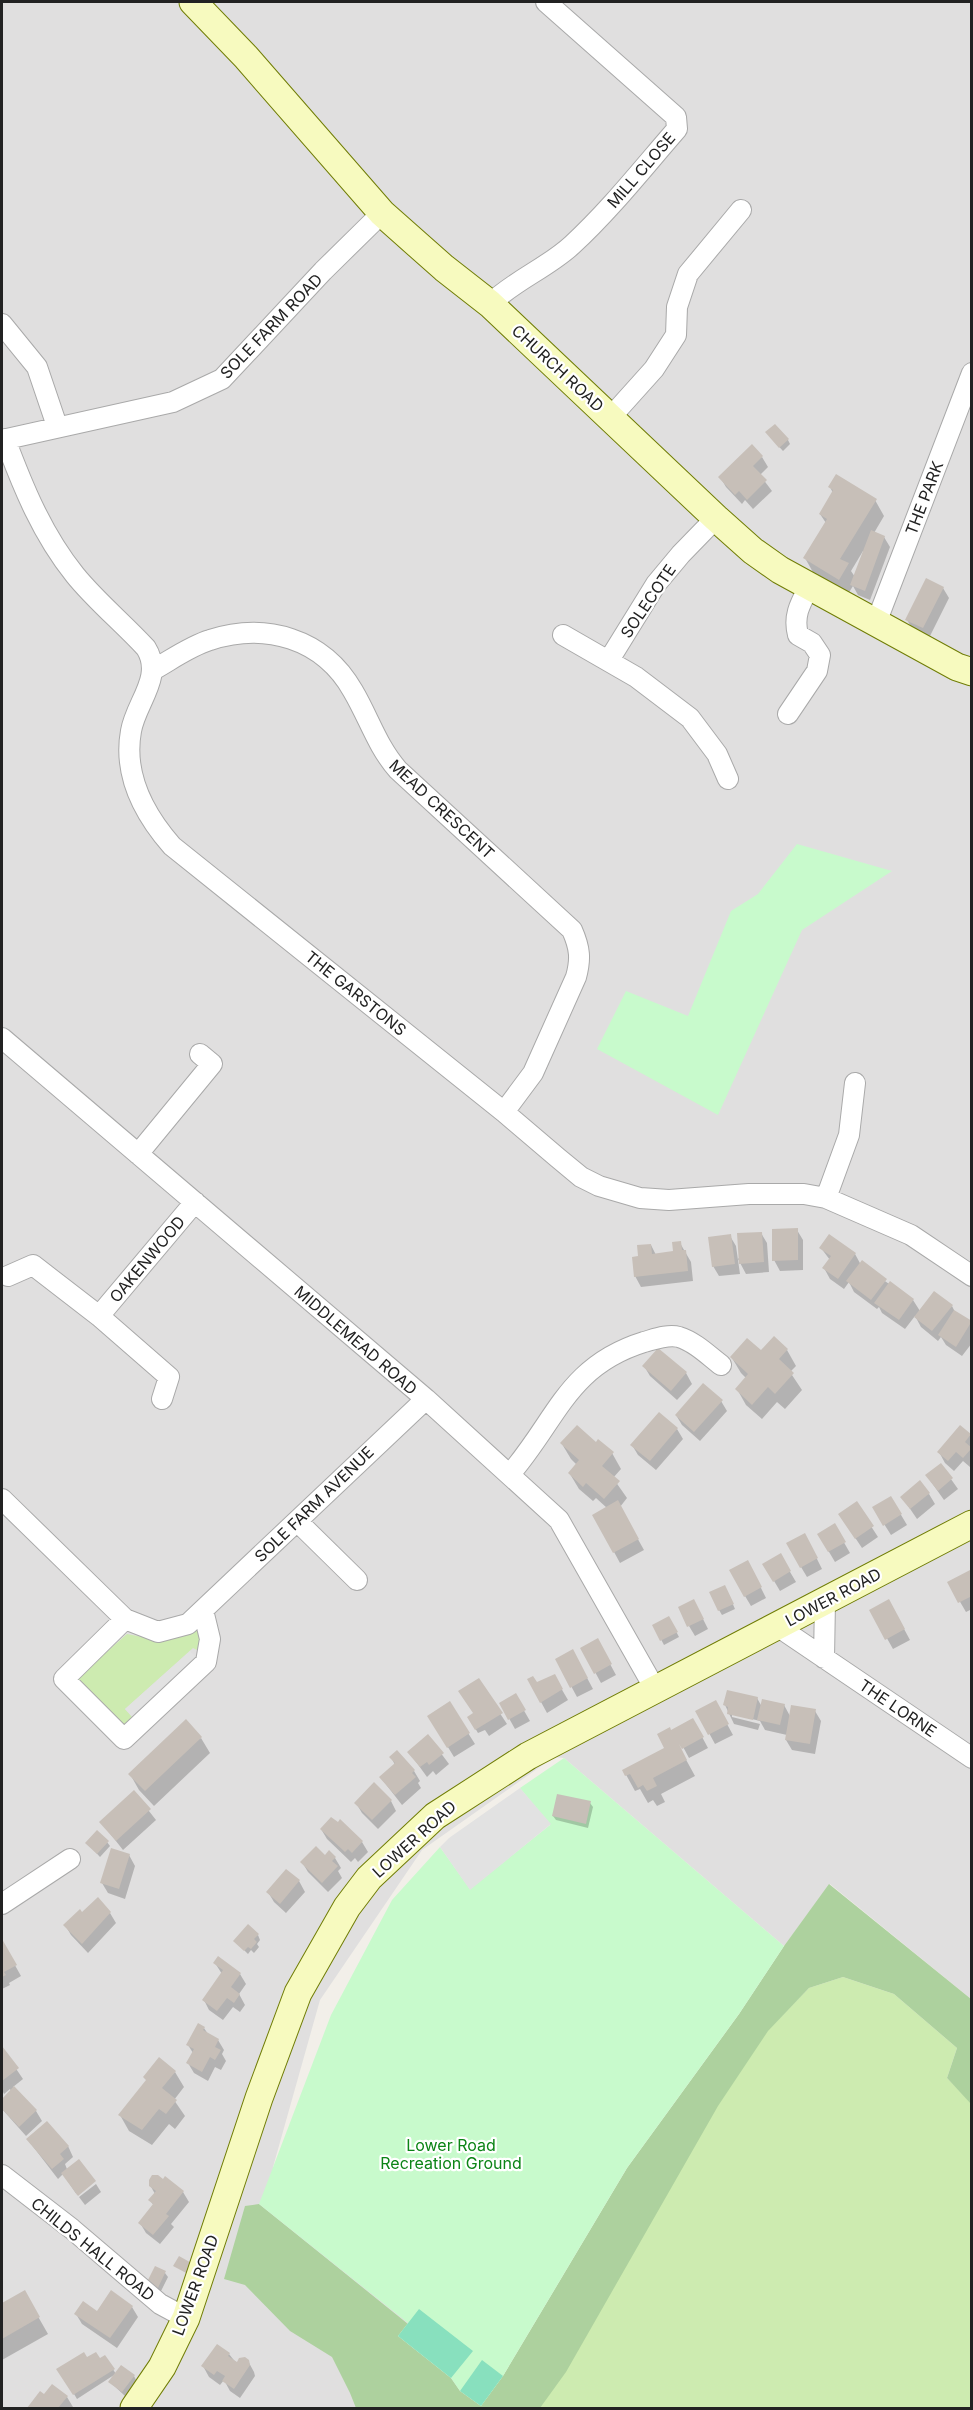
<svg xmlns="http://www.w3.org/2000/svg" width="973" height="2410" font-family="Inter,sans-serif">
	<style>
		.residential { fill: #e0dfdf }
		.grass { fill: #cdebb0 }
		.forest { fill: #add19e }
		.park { fill: #c8facc }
		.pitch { fill: #88e0be }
		.parking { fill: #e2e2e2 }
		.shadow { fill: #0003; fill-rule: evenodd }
		.building { fill: #c7bfb8 }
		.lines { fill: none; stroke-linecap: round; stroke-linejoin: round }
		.street-casing { stroke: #a9a9a9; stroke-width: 22 }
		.secondary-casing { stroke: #707d05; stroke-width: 29 }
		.street { stroke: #fff; stroke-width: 20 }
		.secondary { stroke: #f7fabf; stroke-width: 27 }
		.labels { text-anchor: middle; stroke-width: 4.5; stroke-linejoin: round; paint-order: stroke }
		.street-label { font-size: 16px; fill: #222; stroke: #fff }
		.park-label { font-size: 16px; fill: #0c8416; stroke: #fff }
	</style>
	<rect width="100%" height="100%" fill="#f2efe9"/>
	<path class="residential" d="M2 2H971V1999L830 1884 784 1946 564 1758 554 1757 422 1850 320 2000 273 2167 483 2408H2Z"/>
	<path class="grass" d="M196 1628 202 1639 197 1650 193 1648 125 1709 134 1719 126 1727 77 1678 127 1634 163 1641Z
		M843 1977 894 1994 957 2048 947 2078 972 2104 971 2408H483L481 2406 503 2376 768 2030 809 1988Z"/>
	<path class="forest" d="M829 1884 971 1999V2104L947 2078 957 2048 894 1994 843 1977 809 1988 768 2031 718 2106 566 2372 540 2408H356L350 2393 332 2357 290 2331 245 2285 224 2279 245 2206 259 2204 408 2324 398 2336 451 2378 460 2391 481 2406 503 2376 627 2168 739 2014 784 1946Z"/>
	<path class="park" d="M797 844 892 871 802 930 718 1115 597 1049 626 991 688 1016 731 911 758 894Z
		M564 1758 784 1946 739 2014 627 2168 503 2376 481 2406 460 2391 451 2378 398 2336 408 2323 259 2204 331 2015 392 1900 440 1847 470 1889 550 1825 520 1788Z"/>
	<path class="pitch" d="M419 2309 473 2351 451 2378 398 2336Z
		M482 2360 503 2376 481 2406 460 2391Z"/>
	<path class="parking" d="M190 1651 199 1661 134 1719 125 1709Z
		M520 1788 551 1824 470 1890 440 1847 449 1838Z"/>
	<path class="shadow" d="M770 437 788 440 790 444 783 451Z
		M762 457 768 467 760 475 772 491 753 509 745 500 742 504 726 487 720 477Z
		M830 487 875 500 884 516 874 533 884 537 890 547 870 600 858 595 853 586 848 594 814 574 805 558 826 523 820 514 833 493ZM863 551 864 552 855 577 851 571Z
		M943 588 949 598 929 638 913 630 907 620Z
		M797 1230 803 1240V1270L780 1271 774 1260Z
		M761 1233 767 1243 769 1272 746 1274 738 1259Z
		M730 1236 736 1246 740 1274 719 1276 713 1266Z
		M680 1243 691 1262 693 1281 641 1287 635 1276 639 1257 651 1245 656 1255 675 1253Z
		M821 1248 855 1254 861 1265 913 1300 920 1311 952 1306 955 1312 972 1323V1343L962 1356 946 1345 941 1337 938 1341 921 1327 915 1316 905 1329 882 1313 879 1307 877 1309 854 1292 849 1282 844 1289 830 1279 824 1268 830 1260Z
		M787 1350 796 1366 790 1372 802 1390 785 1409 777 1402 762 1419 746 1405 737 1389 747 1379 741 1373 732 1358Z
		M644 1366 686 1373 692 1384 677 1400 650 1376Z
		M721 1401 727 1411 700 1441 682 1425 676 1415Z
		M677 1429 683 1439 656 1470 638 1455 632 1445Z
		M970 1435 972 1465 970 1467 963 1461 954 1471 945 1463 939 1452Z
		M562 1444H596L612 1453 621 1469 613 1478 627 1498 620 1507 644 1550 620 1563 594 1515 607 1508 596 1498 593 1501 579 1489 570 1474 577 1465 571 1459Z
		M941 1465 958 1489 944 1500 927 1476Z
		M929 1494 935 1504 917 1519 902 1497Z
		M891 1498 907 1525 891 1535 874 1508Z
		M856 1503 878 1537 862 1548 846 1524Z
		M834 1525 850 1553 835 1562 819 1535Z
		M810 1545 822 1569 807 1577 801 1567Z
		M780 1555 796 1582 780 1591 764 1564Z
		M972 1571V1609L966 1612 949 1583Z
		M753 1572 766 1598 751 1606 745 1596Z
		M727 1591 735 1609 722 1615 719 1610Z
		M889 1601 910 1640 893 1649 871 1610Z
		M699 1611 708 1629 695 1636 689 1626Z
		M669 1618 679 1637 664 1645 654 1626Z
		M597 1640 616 1675 601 1683 582 1648Z
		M557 1660 578 1661 593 1689 577 1697Z
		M554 1676 568 1700 547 1713 529 1680 536 1684Z
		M478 1680 507 1724 489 1736 485 1730 478 1733 469 1718 474 1714Z
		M515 1695 530 1721 515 1729 501 1704Z
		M757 1698 762 1707 784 1705 790 1716 815 1711 821 1721 815 1754 792 1750 786 1740 787 1735 765 1730 760 1721 732 1714V1717L760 1724 758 1730 734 1724 725 1705Z
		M715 1702 733 1735 715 1744 697 1711Z
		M449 1703 475 1744 454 1757 435 1726Z
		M693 1720 708 1748 689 1758 674 1730Z
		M428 1736 449 1764 436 1775 433 1771 427 1777 409 1752Z
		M201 1738 210 1753 154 1806 139 1790 130 1774Z
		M678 1745 695 1776 661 1794 665 1802 657 1806 653 1800 648 1803 640 1789 635 1791 624 1771Z
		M391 1757 414 1771 420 1781 418 1783 421 1788 402 1805 381 1778 395 1765Z
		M134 1792 156 1820 123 1850 101 1822Z
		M391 1801 396 1811 378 1829 362 1813 356 1803Z
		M590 1803 593 1807 588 1828 556 1820 553 1816Z
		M321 1829 362 1842 368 1852 358 1862 355 1858 351 1862 327 1839Z
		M107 1842 110 1846 100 1857 87 1843Z
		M129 1855 135 1866 125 1899 108 1893 102 1883Z
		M325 1857 335 1858 341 1868 338 1871 342 1878 328 1892 308 1872 302 1862Z
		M287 1871 299 1881 305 1892 286 1913 274 1902 268 1892Z
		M110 1913 116 1923 88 1953 71 1935 65 1925 82 1914Z
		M258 1935 260 1940 257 1944 259 1947 254 1953 251 1950 248 1954 235 1941Z
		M2 1942 21 1976 9 1983 10 1985 2 1989Z
		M215 1963 240 1974 246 1984 239 1994 245 2005 240 2012 233 2007 223 2020 209 2010 204 2000 222 1974Z
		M204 2028 208 2034 218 2040 224 2050 222 2054 226 2061 221 2070 215 2067 208 2081 194 2073 188 2063 193 2053 188 2045Z
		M2 2048 23 2079 13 2087 36 2111 42 2121 26 2136 2 2109V2101L11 2091 10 2089 4 2094 2 2090Z
		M175 2072 184 2087 174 2100 185 2116 175 2129 169 2124 152 2145 129 2131 120 2115Z
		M28 2140 68 2146 73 2157 65 2164 77 2195 63 2174 58 2179Z
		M96 2184 101 2192 85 2205 79 2197Z
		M150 2185 183 2192 189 2202 171 2224 174 2227 160 2244 146 2233 140 2223 154 2206 150 2200 155 2194Z
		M155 2268 165 2273 168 2277 159 2295 149 2290Z
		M24 2292 48 2334 2 2360V2305Z
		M132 2307 138 2317 117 2348 82 2324 76 2314Z
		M229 2354 237 2364 248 2361 254 2372 255 2376 240 2398 230 2391 224 2380 220 2385 209 2377 203 2366Z
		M105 2357 116 2374 134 2376 136 2380 125 2396 110 2382 114 2375 77 2399 59 2369 87 2360H99Z
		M40 2393 44 2396 67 2397 73 2407 29 2408Z"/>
	<path class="building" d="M775 424 789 439 779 448 765 432Z
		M752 444 763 456 753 466 767 480 747 500 739 491 735 495 718 477Z
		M836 474 877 499 840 559 849 563 839 580 803 558 827 519 819 514 833 490 828 487Z
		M871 530 885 536 865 591 850 585Z
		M926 578 944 587 923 628 905 620Z
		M798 1228V1260L772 1261V1229Z
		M762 1232 764 1262 739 1264 737 1233Z
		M731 1234 735 1264 712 1267 708 1237Z
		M829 1234 856 1253 838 1279 822 1268 831 1256 819 1248Z
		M681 1241 682 1250H686L688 1271 634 1277 632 1257 638 1256 637 1245 651 1244 652 1254 673 1251 672 1242Z
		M862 1260 887 1279 871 1300 846 1281Z
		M890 1281 914 1299 899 1320 874 1303Z
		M934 1291 953 1305 932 1331 914 1317Z
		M954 1310 972 1321 956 1347 938 1335Z
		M774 1336 788 1349 779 1359 794 1373 775 1394 768 1387 752 1405 735 1389 748 1374 730 1357 747 1338 761 1350Z
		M658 1348 687 1372 671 1391 642 1366Z
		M703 1383 723 1400 694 1432 675 1415Z
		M659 1412 678 1428 650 1461 630 1445Z
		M577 1425 596 1442 598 1439 614 1452 602 1466 620 1481 604 1499 586 1483 583 1487 568 1473 579 1460 560 1443Z
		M960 1425 971 1434 965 1442 972 1448 963 1458 956 1452 948 1461 937 1452Z
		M941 1463 953 1478 938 1491 925 1475Z
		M920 1480 930 1493 910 1509 900 1497Z
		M891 1496 902 1514 883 1526 872 1507Z
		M618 1500 639 1539 613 1553 592 1515Z
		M857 1501 874 1526 855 1539 838 1514Z
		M835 1523 846 1542 828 1552 817 1534Z
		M805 1533 818 1558 800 1568 786 1543Z
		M781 1553 791 1571 773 1582 762 1564Z
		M748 1560 762 1587 744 1597 729 1570Z
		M972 1569V1596L958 1603 947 1582Z
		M725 1585 734 1604 718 1611 709 1592Z
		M694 1599 704 1619 687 1627 678 1607Z
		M889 1599 905 1629 885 1640 869 1610Z
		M669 1616 678 1632 660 1641 652 1625Z
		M598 1638 612 1664 594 1674 580 1648Z
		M573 1649 588 1678 570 1688 555 1659Z
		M555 1674 563 1689 540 1703 527 1679 533 1676 537 1682Z
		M479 1678 503 1713 475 1730 467 1717 473 1713 458 1691Z
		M727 1690 758 1697 753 1720 727 1714 728 1707 723 1705Z
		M516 1693 526 1710 508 1720 499 1703Z
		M762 1699 785 1704 780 1725 757 1720Z
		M716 1700 729 1724 708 1735 695 1711Z
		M450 1701 470 1733 447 1748 427 1716Z
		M791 1705 816 1709 810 1744 785 1740Z
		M693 1718 704 1737 682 1749 679 1744 687 1760 653 1778 657 1786 647 1791 643 1785 638 1788 630 1774 625 1776 622 1770 664 1748 657 1734 670 1727 671 1730Z
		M186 1719 202 1737 145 1791 128 1774Z
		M428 1734 444 1753 429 1765 427 1762 420 1767 407 1752Z
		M397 1750 415 1770 412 1773 416 1777 395 1795 379 1777 395 1763 389 1757Z
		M374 1782 392 1800 372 1820 354 1803Z
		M134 1790 151 1809 116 1841 99 1822Z
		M557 1794 591 1801 586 1824 552 1816Z
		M331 1817 338 1822 340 1819 363 1841 352 1853 348 1849 345 1852 320 1829Z
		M97 1830 109 1841 97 1854 85 1843Z
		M316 1846 325 1855 329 1850 336 1857 332 1861 338 1866 322 1883 300 1862Z
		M111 1848 130 1854 119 1889 100 1883Z
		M286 1869 300 1880 280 1904 266 1892Z
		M98 1897 111 1912 82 1944 63 1925 80 1909 82 1912Z
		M248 1924 259 1934 254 1939 257 1942 251 1949 248 1947 244 1951 233 1941Z
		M2 1939 17 1965 4 1972 6 1975 2 1977Z
		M218 1956 241 1973 231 1987 240 1994 234 2003 227 1998 217 2011 202 2000 223 1970 213 1963Z
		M198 2023 205 2027 203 2030 219 2039 215 2047 221 2050 215 2060 210 2057 202 2072 186 2063 194 2049 186 2045Z
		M2 2046 19 2068 2 2081Z
		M159 2057 176 2071 162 2088 177 2100 166 2114 159 2109 142 2130 118 2115 146 2080 143 2077Z
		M14 2086 37 2110 19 2127 2 2109V2099Z
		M47 2121 69 2146 60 2154 64 2159 52 2169 26 2139Z
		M79 2159 96 2181 78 2196 61 2173Z
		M152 2175H158L163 2179 165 2176 184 2191 166 2214 169 2216 153 2235 138 2223 153 2204 148 2200 156 2191 149 2186V2180Z
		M179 2256 195 2265 190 2275 173 2266Z
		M155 2266 166 2271 156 2292 145 2286Z
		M25 2290 40 2317 2 2339V2303Z
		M111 2290 133 2306 110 2338 74 2314 83 2301 97 2311Z
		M217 2344 230 2353 228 2356 237 2362 239 2358 245 2357 249 2360 250 2365 234 2389 222 2381 225 2376 217 2371 214 2375 201 2366Z
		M84 2352 87 2357 96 2352 100 2358 105 2355 115 2369 73 2395 56 2369Z
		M121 2365 135 2375 122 2392 108 2382Z
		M52 2384 68 2396 58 2408H27L40 2391 44 2394Z"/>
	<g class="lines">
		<defs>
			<path id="street" d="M490 304C515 280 547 268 572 245 610 210 643 168 677 129L676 117 546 2
				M2 324 37 367 57 426
				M610 418 654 369 676 335 677 307 688 274 741 210
				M5 439C23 487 42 534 75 575 96 601 123 623 146 648 164 677 136 702 131 731 123 775 144 814 172 846L504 1112 558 1158 581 1177 599 1186 640 1198 669 1200 749 1194H804L826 1198 911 1235 972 1276
				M2 440 173 402 222 379 323 271 382 213
				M876 623 972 373
				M563 635 636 677 690 718 717 754 728 779
				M609 660 656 584 681 554 716 518
				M153 670C171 660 190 646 210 640 265 622 323 638 353 691 369 718 377 746 398 770L572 930C580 948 581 959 576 977L533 1073 504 1112
				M788 714 817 671 820 655 812 643 798 635C793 616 800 604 809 587
				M2 1038 426 1399 559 1520 655 1689
				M138 1154 212 1064 200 1054
				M826 1198 849 1135 855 1083
				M8 1276 33 1265 99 1316 195 1202
				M99 1316 169 1377 162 1399
				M510 1474C557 1420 567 1366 644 1342 655 1339 668 1334 679 1337 695 1342 708 1355 721 1365
				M2 1499 125 1619 158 1632 188 1624 426 1399
				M297 1521 357 1580
				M125 1619 64 1679 124 1739 206 1662 210 1639 203 1610
				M777 1626 972 1758
				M824 1658 825 1601
				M2 1904 70 1859
				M2 2175 72 2229 160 2304 186 2318"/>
			<path id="secondary" d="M193 2 246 57 382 213 444 268 490 304 716 518 753 551 780 570 957 667 972 672
				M134 2408 162 2367 186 2318 259 2098 298 1993 347 1907 369 1878 435 1816 528 1756 972 1524"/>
		</defs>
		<use href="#street" class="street-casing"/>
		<use href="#secondary" class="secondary-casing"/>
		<use href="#street" class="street"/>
		<use href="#secondary" class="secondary"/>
	</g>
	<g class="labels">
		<g class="street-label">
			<text transform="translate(641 170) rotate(-49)" y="6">MILL CLOSE</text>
			<text transform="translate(271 326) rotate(-46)" y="6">SOLE FARM ROAD</text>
			<text transform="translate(558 368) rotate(43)" y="6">CHURCH ROAD</text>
			<text transform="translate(924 498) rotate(-69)" y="6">THE PARK</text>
			<text transform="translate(648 601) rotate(-56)" y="6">SOLECOTE</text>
			<text transform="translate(442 809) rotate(43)" y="6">MEAD CRESCENT</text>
			<text transform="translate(356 993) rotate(39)" y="6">THE GARSTONS</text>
			<text transform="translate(147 1259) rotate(-50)" y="6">OAKENWOOD</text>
			<text transform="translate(356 1340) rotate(41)" y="6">MIDDLEMEAD ROAD</text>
			<text transform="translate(314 1504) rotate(-44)" y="6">SOLE FARM AVENUE</text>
			<text transform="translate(833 1597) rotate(-28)" y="6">LOWER ROAD</text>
			<text transform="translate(898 1708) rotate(34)" y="6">THE LORNE</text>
			<text transform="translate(414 1839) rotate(-42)" y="6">LOWER ROAD</text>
			<text transform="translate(93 2249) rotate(39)" y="6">CHILDS HALL ROAD</text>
			<text transform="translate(195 2285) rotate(-70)" y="6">LOWER ROAD</text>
		</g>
		<g class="park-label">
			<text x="451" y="2151">Lower Road<tspan x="451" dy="18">Recreation Ground</tspan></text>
		</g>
	</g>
	<rect width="973" height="2410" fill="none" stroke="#222222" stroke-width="6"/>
</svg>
